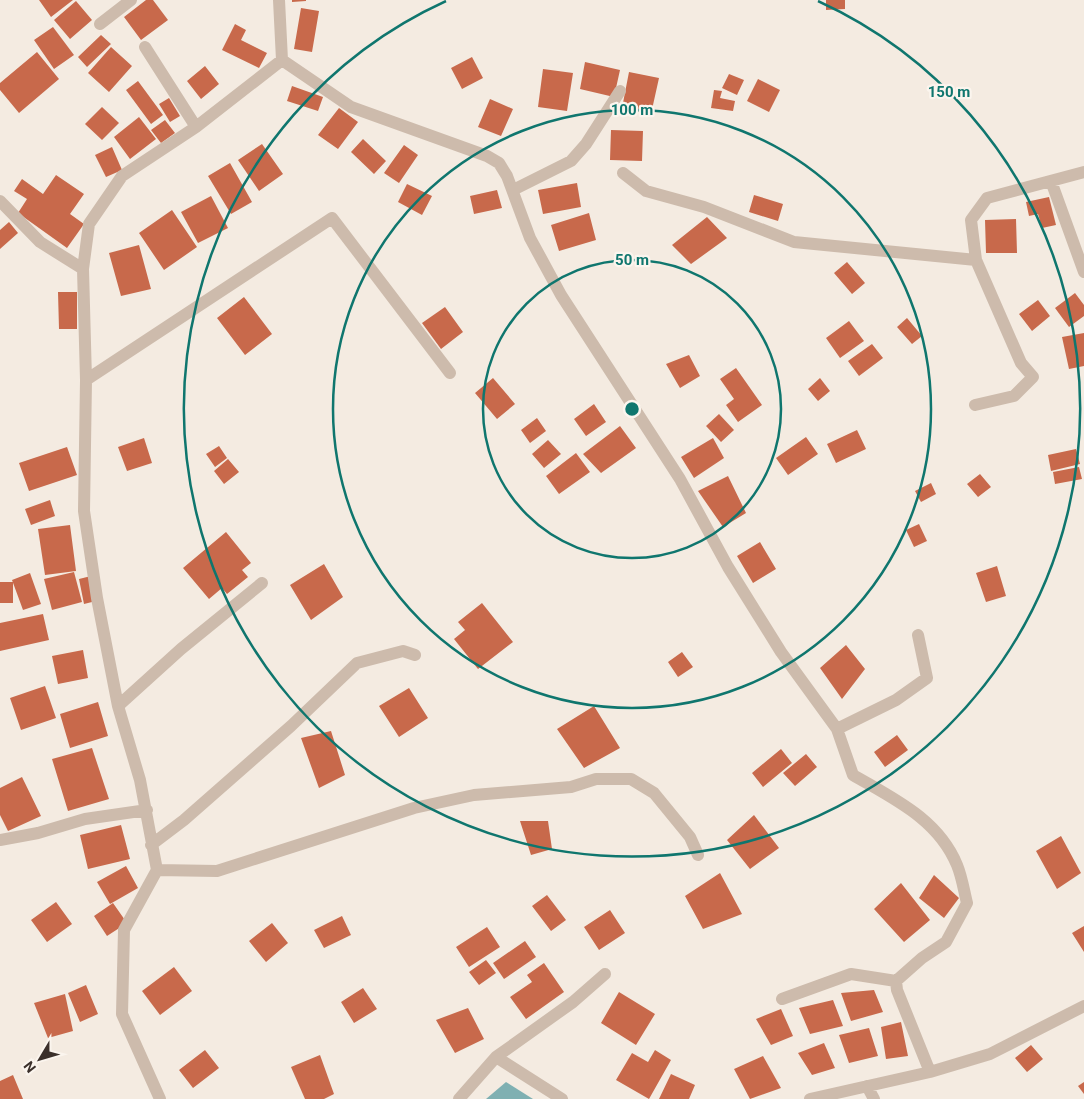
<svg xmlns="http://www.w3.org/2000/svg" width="1084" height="1099" font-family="Roboto,sans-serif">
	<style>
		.water { fill: #7fb0b2 }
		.building { fill: #c8694b }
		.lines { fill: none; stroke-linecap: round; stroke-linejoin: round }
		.minor { stroke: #cdbbac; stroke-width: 12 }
		.ring { fill: none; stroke: #0f766e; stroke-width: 2.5 }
		.centre { fill: #0f766e; stroke: #fbf5ee; stroke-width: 2.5 }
		.ring-label { font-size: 15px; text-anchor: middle; font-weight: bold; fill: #0f766e; stroke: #fbf5ee; stroke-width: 4.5; stroke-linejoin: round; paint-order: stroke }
	</style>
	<rect width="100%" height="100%" fill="#f4ebe1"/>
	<path class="water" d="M506 1082 533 1099H486Z"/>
	<path class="building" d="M39 0H73L51 17Z
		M146 0H153L168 20 141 40 124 17Z
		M292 0H306V1L292 2Z
		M826 0H845V9L826 10Z
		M76 1 92 20 70 39 54 20Z
		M301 8 319 11 312 52 294 49Z
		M235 24 246 30 241 40 267 53 259 68 222 50Z
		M53 27 74 55 54 69 34 40Z
		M101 35 111 44 87 67 78 57Z
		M111 47 132 66 109 92 88 73Z
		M37 52 59 79 19 113 0 90V83Z
		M472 57 483 78 462 89 451 68Z
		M585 62 620 70 614 97 580 89Z
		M205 66 219 84 201 99 187 81Z
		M543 69 573 73 567 111 538 107Z
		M629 72 659 78 651 114 622 108Z
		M729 74 744 80 737 95 722 88Z
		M758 79 780 90 769 112 747 101Z
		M138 81 163 115 151 124 126 90Z
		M292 86 323 97 318 111 287 101Z
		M714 90 722 91 720 98 735 101 733 111 711 108Z
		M169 98 180 116 170 122 159 104Z
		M490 99 513 109 501 136 478 127Z
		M102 107 119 123 102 140 85 124Z
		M339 108 358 122 338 149 318 135Z
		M139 117 156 139 130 159 114 137Z
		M165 120 175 133 161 143 151 130Z
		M611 130 643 131 642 161 610 160Z
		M363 139 386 161 374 174 351 152Z
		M262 144 283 174 259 191 238 160Z
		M404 145 418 155 399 183 384 173Z
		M112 147 122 170 106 177 95 155Z
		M230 163 252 202 231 214 208 176Z
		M56 175 84 194 70 214 84 224 67 248 18 213 27 199 14 191 22 179 43 194Z
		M577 183 581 207 543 214 538 190Z
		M407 184 432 196 422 215 398 202Z
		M497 190 502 208 474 214 470 196Z
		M754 195 783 204 778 221 749 212Z
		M211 196 228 228 198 243 181 212Z
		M1049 197 1056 225 1042 228 1038 214 1029 216 1026 202Z
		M172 210 197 247 164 270 139 233Z
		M589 213 596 240 559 251 551 225Z
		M707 217 727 238 691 264 672 245Z
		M1016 219 1017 253H986L985 220Z
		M9 222 18 233 0 249V230Z
		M139 245 151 289 121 296 109 253Z
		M847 262 865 283 852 294 834 273Z
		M58 292H77V329H59Z
		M1075 293 1084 305V316L1069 327 1055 308Z
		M244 297 272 334 245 355 217 318Z
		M1038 300 1050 316 1032 331 1019 314Z
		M445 307 463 332 441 349 422 323Z
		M907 318 922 336 912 344 897 327Z
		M849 321 864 341 840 358 826 338Z
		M1084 333V366L1069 369 1062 337Z
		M872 344 883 358 859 376 848 361Z
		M689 355 700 376 680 388 666 364Z
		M736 368 762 405 738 422 726 405 734 399 720 379Z
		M493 378 515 404 497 419 475 393Z
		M820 378 830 391 818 401 808 389Z
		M594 404 606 422 586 436 574 419Z
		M719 414 734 430 721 442 706 426Z
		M537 418 546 431 530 443 521 430Z
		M620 426 636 448 601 473 583 454Z
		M857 430 866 449 836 463 827 444Z
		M806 437 818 454 788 475 776 458Z
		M144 438 152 463 127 471 118 447Z
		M713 438 724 458 694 478 681 457Z
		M548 440 561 454 544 468 532 454Z
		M219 446 227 458 215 467 206 454Z
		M67 447 77 475 29 491 19 463Z
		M1076 449 1080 464 1051 471 1048 455Z
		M576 453 590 472 559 494 546 476Z
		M228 459 239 472 224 484 214 471Z
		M1079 467 1082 479 1055 484 1053 472Z
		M980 474 991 487 978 497 967 484Z
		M728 476 746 513 723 527 698 491Z
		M931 483 936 494 921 502 915 491Z
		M50 500 55 516 31 525 25 509Z
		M919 524 927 541 914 547 906 530Z
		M70 525 76 571 45 575 38 529Z
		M226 532 251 563 242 570 248 577 227 594 222 588 209 599 183 568Z
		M760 542 776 569 753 583 737 556Z
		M324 564 343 597 311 620 290 585Z
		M997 566 1006 596 986 602 976 573Z
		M74 572 82 602 52 610 44 579Z
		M30 573 41 604 23 610 12 580Z
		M91 576 96 601 84 604 79 579Z
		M0 582H13V603H0Z
		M482 603 513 642 478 669 454 639 465 630 458 622Z
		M43 614 49 640 0 651V623Z
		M846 645 865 669 842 699 820 668Z
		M83 650 88 678 58 684 52 656Z
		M682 652 693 667 678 677 668 662Z
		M45 686 56 718 21 730 10 698Z
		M409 688 428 718 399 737 379 706Z
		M98 702 108 736 70 748 60 714Z
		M594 706 620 748 584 768 557 729Z
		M331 731 345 775 319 788 301 738Z
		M897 735 908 750 885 767 874 752Z
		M92 748 109 799 68 811 52 759Z
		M781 749 792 763 763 787 752 773Z
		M806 754 817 767 795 786 783 773Z
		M22 777 41 816 8 831 0 815V788Z
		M754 815 779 848 750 869 727 840Z
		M520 821H548L552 849 531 855Z
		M121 825 130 859 88 869 80 835Z
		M1061 836 1081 873 1057 889 1036 851Z
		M126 866 138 888 110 904 97 882Z
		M720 873 742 914 703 929 685 896Z
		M934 875 959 898 944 918 919 898Z
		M901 883 930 920 904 942 874 909Z
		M547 895 566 920 551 931 532 906Z
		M56 902 72 924 47 942 31 920Z
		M113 903 127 923 107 936 94 916Z
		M610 910 625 933 599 950 584 927Z
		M342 916 351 935 324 948 314 930Z
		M272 923 288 943 266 962 249 941Z
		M1084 926V952L1072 933Z
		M487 927 500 947 469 967 456 947Z
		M525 941 536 957 504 979 493 963Z
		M486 960 496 973 479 985 469 972Z
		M544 963 564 992 526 1019 510 997 532 982 527 975Z
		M174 967 192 991 160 1015 142 991Z
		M86 985 98 1014 80 1022 68 993Z
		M363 988 377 1009 354 1023 341 1002Z
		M874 990 883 1012 851 1021 841 993Z
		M619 992 655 1014 636 1045 601 1023Z
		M65 994 73 1031 48 1038 34 1003Z
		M833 1000 843 1026 810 1034 799 1008Z
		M468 1008 484 1039 455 1053 436 1020Z
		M781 1009 793 1036 771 1045 756 1019Z
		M901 1022 908 1056 886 1059 881 1027Z
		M869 1028 878 1056 849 1063 839 1035Z
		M824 1043 835 1068 812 1075 798 1053Z
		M1031 1045 1043 1059 1027 1072 1015 1058Z
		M205 1050 219 1068 193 1088 179 1070Z
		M655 1050 671 1060 649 1099 616 1080 632 1053 648 1062Z
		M320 1055 334 1094 324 1099H305L291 1067Z
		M763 1056 781 1088 750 1099 734 1069Z
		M671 1074 695 1085 689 1099H659Z
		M13 1075 23 1099H0V1081Z
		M1084 1082V1094L1078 1086Z"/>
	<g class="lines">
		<path class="minor" d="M100 24 131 0
			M145 47 196 127
			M282 60 351 107 487 156 499 163 507 176 530 238 561 295 680 479 728 567 781 652 837 729 853 775C894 799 938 819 957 865 962 877 964 891 967 903L946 942 922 958 896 981 897 990 930 1072
			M623 173 646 191 704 207 794 242 976 260 971 220 987 198 1084 172
			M1051 181 1084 272
			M513 190 571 161 586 144 620 91
			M0 201 40 242 83 269
			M86 380 332 218 450 373
			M975 405 1014 396 1033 377 1021 363 976 260
			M118 706 181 649 262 583
			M837 729 896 700 927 678 918 635
			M0 840 38 833 85 819 147 810
			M151 845 184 820 291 726 357 663 403 651 415 655
			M157 870 217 871 414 808 474 795 571 787 596 779H631L654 793 690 837 698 855
			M782 999 851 974 896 981
			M496 1057 562 1099
			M867 1086 874 1099
			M160 1099 122 1014 124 930 157 870 140 780 118 706 97 598 84 511 86 380 83 269 89 224 122 176 196 127 282 60 279 0
			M459 1099 496 1057 573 1002 605 974
			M810 1099 930 1072 990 1054 1084 1006"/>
	</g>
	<g class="ring">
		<circle cx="632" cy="409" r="149"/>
		<circle cx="632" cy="409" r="299"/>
		<path d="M818 1A448 448 0 1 1 446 1"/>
	</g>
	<circle cx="632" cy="409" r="8" class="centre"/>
	<g class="ring-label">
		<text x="949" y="97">150 m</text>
		<text x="632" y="115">100 m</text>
		<text x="632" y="265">50 m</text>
	</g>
	<g transform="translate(40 1059) rotate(232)" stroke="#fbf5ee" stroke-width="4" paint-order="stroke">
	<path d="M0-4L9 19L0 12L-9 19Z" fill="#3b302b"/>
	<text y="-8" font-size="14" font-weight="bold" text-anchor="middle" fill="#3b302b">N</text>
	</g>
</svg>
